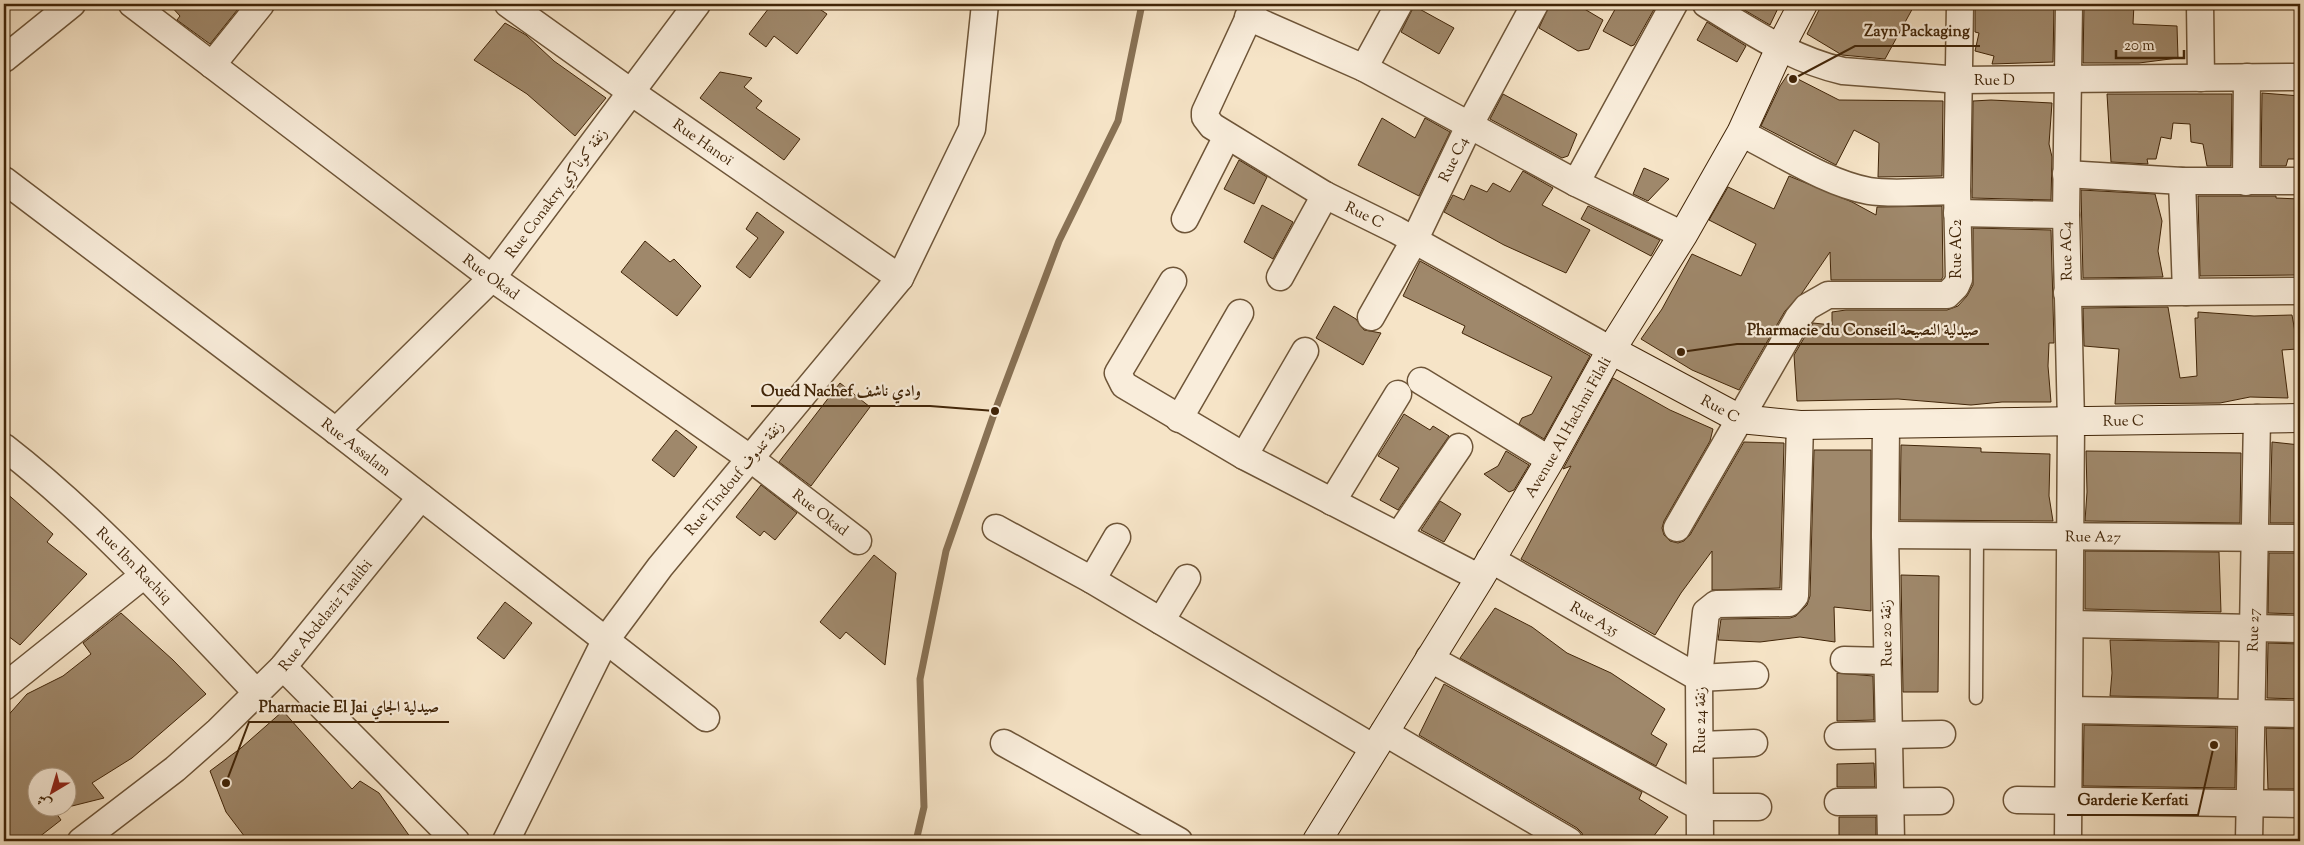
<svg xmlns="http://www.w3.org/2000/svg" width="2304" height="845" font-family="'Sorts Mill Goudy',Amiri,serif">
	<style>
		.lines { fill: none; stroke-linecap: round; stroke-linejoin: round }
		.stream { stroke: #887154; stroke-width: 7 }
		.building { fill: #9f886b; stroke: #412508 }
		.lane-casing { stroke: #6e5538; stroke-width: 15 }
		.street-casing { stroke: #6e5538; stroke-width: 29 }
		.secondary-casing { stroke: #412508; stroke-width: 30 }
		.lane { stroke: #f9eddb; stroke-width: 12 }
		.street { stroke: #f9eddb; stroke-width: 26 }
		.secondary { stroke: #f9eddb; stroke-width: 28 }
		.labels { text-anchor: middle; stroke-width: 4.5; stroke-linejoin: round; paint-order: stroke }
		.street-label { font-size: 15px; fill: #412508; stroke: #f9eddb }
		.leader { fill: none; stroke: #412508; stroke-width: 2 }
		.callout-dot { fill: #412508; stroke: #f9eddb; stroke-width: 2 }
		.callout-label { font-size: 16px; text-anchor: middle; font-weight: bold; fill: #412508; stroke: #f9eddb; stroke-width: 4.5; stroke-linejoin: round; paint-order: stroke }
	</style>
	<rect width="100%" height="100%" fill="#f6e4c7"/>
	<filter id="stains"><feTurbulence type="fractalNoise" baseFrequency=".004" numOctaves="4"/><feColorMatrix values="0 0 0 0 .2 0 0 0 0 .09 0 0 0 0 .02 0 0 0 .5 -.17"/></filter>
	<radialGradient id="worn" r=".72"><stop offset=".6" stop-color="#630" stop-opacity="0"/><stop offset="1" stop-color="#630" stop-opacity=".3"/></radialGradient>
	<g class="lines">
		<path class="stream" d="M916 841 924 807 920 679 946 551 995 411 1059 241 1118 121 1142 4"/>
	</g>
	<path class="building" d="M169 4H242L210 44 177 20 180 16Z
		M772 4H812L827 14 797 54 774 36 766 47 749 34Z
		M1550 4H1576L1603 20 1589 49 1578 51 1539 28Z
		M1618 4H1657L1634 45 1631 46 1603 31Z
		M1734 4H1780L1770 25Z
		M1822 4H1915L1885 59 1842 55 1807 34Z
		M1975 4H2054L2053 62 1992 64 1994 56 1975 51 1979 33 1975 32Z
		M2084 4H2134L2133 24 2177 26 2178 58 2139 63H2083Z
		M1414 6 1454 28 1439 54 1401 32Z
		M1707 22 1746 46 1737 62 1697 40Z
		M505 23 526 35 554 61 606 98 575 136 527 94 474 60Z
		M720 72 752 78 744 87 762 101 756 108 800 139 784 160 700 98Z
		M1788 74 1839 100 1943 101 1942 176 1878 177 1879 143 1854 130 1836 165 1761 126 1780 86Z
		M2262 93 2300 96V159H2288L2286 166H2261Z
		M1503 94 1577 134 1568 156 1562 158 1490 119Z
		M2107 94H2232L2231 166H2207L2203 144 2191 142 2190 124 2173 123 2171 139 2161 137 2156 159H2147L2148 164 2111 162Z
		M1991 100 2052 103 2049 144 2052 157 2051 200 1972 198 1973 101Z
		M1382 118 1415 138 1425 118 1450 132 1419 196 1358 165Z
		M1239 160 1267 177 1254 204 1224 189Z
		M1644 168 1669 179 1648 201 1633 194Z
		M1523 171 1553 188 1542 205 1590 230 1566 273 1504 245 1444 212 1453 195 1464 200 1471 185 1487 192 1493 183 1510 192Z
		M1789 176 1852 202 1876 215 1877 207 1942 206 1943 277 1941 280H1831L1830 252 1802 293 1785 311 1739 390 1692 370 1641 339 1662 309 1692 254 1741 276 1756 244 1709 220 1728 187 1774 209Z
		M2081 190 2155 194 2162 221 2158 251 2163 277 2083 278Z
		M2198 196H2276V198L2299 199 2297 275 2200 276Z
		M1262 205 1293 222 1273 259 1244 242Z
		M1588 206 1660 240 1651 256 1581 219Z
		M757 212 784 232 750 278 736 267 758 238 746 229Z
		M1973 228 2051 230 2054 343H2049L2048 366 2051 402H2002L1971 405 1898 399 1797 401 1794 355 1813 323 1832 325V312L1846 310H1947L1958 306 1967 296 1973 285Z
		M645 241 670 262 674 259 701 286 677 316 621 272Z
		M1420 261 1590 356 1544 439 1519 424 1522 418 1532 414 1552 377 1462 333 1465 326 1403 296Z
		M1334 306 1356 319 1364 330 1381 333 1363 365 1316 338Z
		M2168 307 2180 378 2197 376 2195 318H2198V312L2254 316 2292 315 2298 349 2282 350 2288 398 2250 397 2220 403 2115 404 2119 349 2084 346 2083 308Z
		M1613 378 1670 410 1713 429 1710 441 1664 521 1662 528 1664 535 1670 541 1678 543 1684 541 1690 535 1744 442 1784 443 1780 588 1712 590V551L1681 593 1655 635 1521 559 1571 466 1563 469Z
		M840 383 870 407 811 486 779 462Z
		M1404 414 1430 430 1433 426 1449 436 1398 510 1380 500 1399 468 1378 456Z
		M676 430 697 447 674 477 652 460Z
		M2272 442 2300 445V523H2270Z
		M1901 445 1981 448V452L2050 454 2049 496 2053 521 1900 520Z
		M1814 450H1871V611L1834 607 1835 642 1800 637 1760 642 1718 640 1721 619 1790 618 1796 616 1807 605 1810 596Z
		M1506 451 1529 465 1514 490 1509 492 1484 474 1498 466Z
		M2086 451 2241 453 2240 523 2085 521 2087 492Z
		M761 485 797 513 775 540 764 531 760 536 736 517Z
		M4 491 53 534 47 542 87 574 20 645 4 633Z
		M1440 501 1461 514 1444 542 1421 530Z
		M2085 551 2219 552 2221 612 2085 609Z
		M2269 553H2300V614L2268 613Z
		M874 555 896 573 885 665 846 632 840 639 820 622Z
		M1901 575 1939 576 1938 692H1903Z
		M505 602 532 623 504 659 477 638Z
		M1495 608 1532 627 1567 653 1611 673 1665 709 1651 734 1667 744 1656 766 1460 658Z
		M121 613 173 660 206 694 132 758 92 783 104 798 68 807V778H38V808H65L54 810 61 820 34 841H4V720L27 694 63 676 91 654 83 643Z
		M2110 640 2219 642 2218 698 2110 696 2112 673Z
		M2268 643 2300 644V699L2267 698Z
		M1837 673 1873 676 1874 720 1837 721Z
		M1444 684 1642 792 1639 799 1668 817 1650 841H1584L1582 833 1577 828 1419 735Z
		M283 711 352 789 360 781 379 793 413 841H248L226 812 210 771 241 748Z
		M2084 725 2236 728 2235 788 2083 786Z
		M2266 728 2300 729V789H2268Z
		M1874 763 1875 787H1837V764Z
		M1839 817H1876V841H1839Z"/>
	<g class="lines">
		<defs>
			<path id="lane" d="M1976 698 1977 537"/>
			<g id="street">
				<path id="s1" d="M132 4 492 278 751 459 858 541"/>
				<path id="s2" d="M508 4 631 92 900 278"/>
				<path id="s3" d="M1255 4 1205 112V117L1212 126 1325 195 1396 230 1611 350"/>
				<path id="s4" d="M1706 4C1749 30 1793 60 1843 71L1960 80 2300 77"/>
				<path d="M2200 4 2201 78"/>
				<path d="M1248 17 1364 68 1576 183 1683 235"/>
				<path d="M4 59 72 4"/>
				<path d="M212 65 261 4"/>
				<path d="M1364 68 1399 4"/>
				<path d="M1741 133C1780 152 1826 183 1869 191 1891 195 1933 191 1957 191"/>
				<path d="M2066 174 2182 181H2300"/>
				<path id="s5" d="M4 180 336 431 706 718"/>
				<path d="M2182 181 2186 292"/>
				<path d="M2246 182 2247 77"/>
				<path d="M1576 183 1674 4"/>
				<path d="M1957 213 2066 215"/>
				<path d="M1185 219 1227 136"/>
				<path d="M1280 277 1325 195"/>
				<path d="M1173 281 1118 373 1124 385 1244 456 1480 578"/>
				<path d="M2067 293 2300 291"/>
				<path id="s6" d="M1371 317 1414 241 1469 126 1535 4"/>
				<path d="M1421 381 1550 460"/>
				<path d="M1179 419 1240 313"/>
				<path d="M1886 425 1885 535 1891 841"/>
				<path d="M336 431 492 278 697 4"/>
				<path id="s7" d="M4 447C97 519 176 608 256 692"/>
				<path d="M1244 456 1305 351"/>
				<path d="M1332 502 1398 394"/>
				<path d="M996 528 1092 580 1374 748"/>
				<path d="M1677 528 1798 318 1807 307 1828 295H1947L1956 286 1959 279 1957 191 1960 4"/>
				<path d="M1399 535 1459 447"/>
				<path id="s8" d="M1885 535 2300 538"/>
				<path id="s9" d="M1490 559 1699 678"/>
				<path d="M1092 580 1117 537"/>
				<path d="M1161 621 1187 578"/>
				<path d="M2071 624 2300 629"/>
				<path d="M1429 658 1700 807H1758"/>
				<path d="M1844 660 1887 661"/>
				<path d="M283 667 456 841"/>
				<path d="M1699 678 1755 675"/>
				<path d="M4 687 144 575"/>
				<path d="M2070 710 2300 714"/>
				<path d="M1384 732 1569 841"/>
				<path d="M1838 736 1942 734"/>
				<path d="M1004 743 1179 841"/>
				<path d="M1700 745 1754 743"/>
				<path d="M2017 800 2300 804"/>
				<path d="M1838 802 1940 801"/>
				<path id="s10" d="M81 841 175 769 218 731 283 667 421 497"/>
				<path d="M506 841 605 641 660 567 900 278 972 129 985 4"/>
				<path d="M1700 841 1699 676 1706 612 1716 604 1789 603 1795 596 1800 425"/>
				<path d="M2068 841 2071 422 2066 215 2069 4"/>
				<path id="s11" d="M2249 841 2257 418"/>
			</g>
			<g id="secondary">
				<path id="s12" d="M1611 350 1740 419 1800 425 2300 418"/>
				<path id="s13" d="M1317 841 1480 578 1550 460 1611 350 1683 235 1741 133 1780 48 1803 4"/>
			</g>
		</defs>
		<use href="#lane" class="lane-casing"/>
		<use href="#street" class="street-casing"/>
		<use href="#secondary" class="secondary-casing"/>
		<use href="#lane" class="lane"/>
		<use href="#street" class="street"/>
		<use href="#secondary" class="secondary"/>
	</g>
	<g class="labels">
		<g class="street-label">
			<text dy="5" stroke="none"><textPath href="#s4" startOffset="305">Rue D</textPath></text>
			<text dy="5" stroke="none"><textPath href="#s2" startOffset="239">Rue Hanoï</textPath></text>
			<text dy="5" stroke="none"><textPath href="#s6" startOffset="178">Rue C4</textPath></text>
			<text transform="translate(556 193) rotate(-53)" y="5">Rue Conakry زنقة كوناكري</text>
			<text dy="5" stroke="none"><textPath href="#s3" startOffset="312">Rue C</textPath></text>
			<text transform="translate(1956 249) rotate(-90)" y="5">Rue AC2</text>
			<text transform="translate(2066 251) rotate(-91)" y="5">Rue AC4</text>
			<text dy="5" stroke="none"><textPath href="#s1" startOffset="451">Rue Okad</textPath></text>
			<text dy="5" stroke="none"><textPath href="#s12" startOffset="124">Rue C</textPath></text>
			<text dy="5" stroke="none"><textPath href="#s12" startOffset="530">Rue C</textPath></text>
			<text dy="5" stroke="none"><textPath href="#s13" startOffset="484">Avenue Al Hachmi Filali</textPath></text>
			<text dy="5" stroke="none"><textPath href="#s5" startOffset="442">Rue Assalam</textPath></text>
			<text transform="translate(734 478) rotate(-50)" y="5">Rue Tindouf زنقة تندوف</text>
			<text dy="5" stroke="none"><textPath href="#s1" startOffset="856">Rue Okad</textPath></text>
			<text dy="5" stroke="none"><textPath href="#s8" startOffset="208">Rue A27</textPath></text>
			<text dy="5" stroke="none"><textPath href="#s7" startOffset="176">Rue Ibn Rachiq</textPath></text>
			<text dy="5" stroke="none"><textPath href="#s10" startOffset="334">Rue Abdelaziz Taalibi</textPath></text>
			<text dy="5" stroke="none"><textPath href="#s9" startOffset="120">Rue A35</textPath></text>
			<text dy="5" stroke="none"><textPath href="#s11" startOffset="211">Rue 27</textPath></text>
			<text transform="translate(1886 633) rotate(-91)" y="5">Rue 20 زنقة</text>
			<text transform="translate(1700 720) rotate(-90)" y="5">Rue 24 زنقة</text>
		</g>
	</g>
	<path class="leader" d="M1793 79L1855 46H1980M1681 352L1737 344H1989M995 411L930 406H751M226 783L249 722H449M2214 745L2198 815H2067"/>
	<g class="callout-dot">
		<circle cx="1793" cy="79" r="5"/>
		<circle cx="1681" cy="352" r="5"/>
		<circle cx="995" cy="411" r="5"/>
		<circle cx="226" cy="783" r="5"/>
		<circle cx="2214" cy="745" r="5"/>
	</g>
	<g class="callout-label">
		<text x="1917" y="36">Zayn Packaging</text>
		<text x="1863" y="335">Pharmacie du Conseil صيدلية النصيحة</text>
		<text x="841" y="396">Oued Nachef وادي ناشف</text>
		<text x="349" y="712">Pharmacie El Jai صيدلية الجاي</text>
		<text x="2133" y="805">Garderie Kerfati</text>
	</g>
	<rect width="2304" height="845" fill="none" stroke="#f6e4c7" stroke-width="20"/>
	<rect x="5" y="5" width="2294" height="835" fill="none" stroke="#412508" stroke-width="2.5"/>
	<rect x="10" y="10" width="2284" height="825" fill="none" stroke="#412508"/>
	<g transform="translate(52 792) rotate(218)"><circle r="24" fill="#f9eddb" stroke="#af9d87"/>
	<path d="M0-4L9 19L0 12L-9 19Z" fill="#8f2418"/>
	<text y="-8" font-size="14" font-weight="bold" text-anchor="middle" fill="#412508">ش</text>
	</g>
	<path d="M2116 50v8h68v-8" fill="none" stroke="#412508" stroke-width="2.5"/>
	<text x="2124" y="50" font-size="15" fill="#412508" stroke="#f9eddb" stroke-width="4" paint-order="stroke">20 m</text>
	<rect width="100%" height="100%" filter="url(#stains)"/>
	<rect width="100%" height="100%" fill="url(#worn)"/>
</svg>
